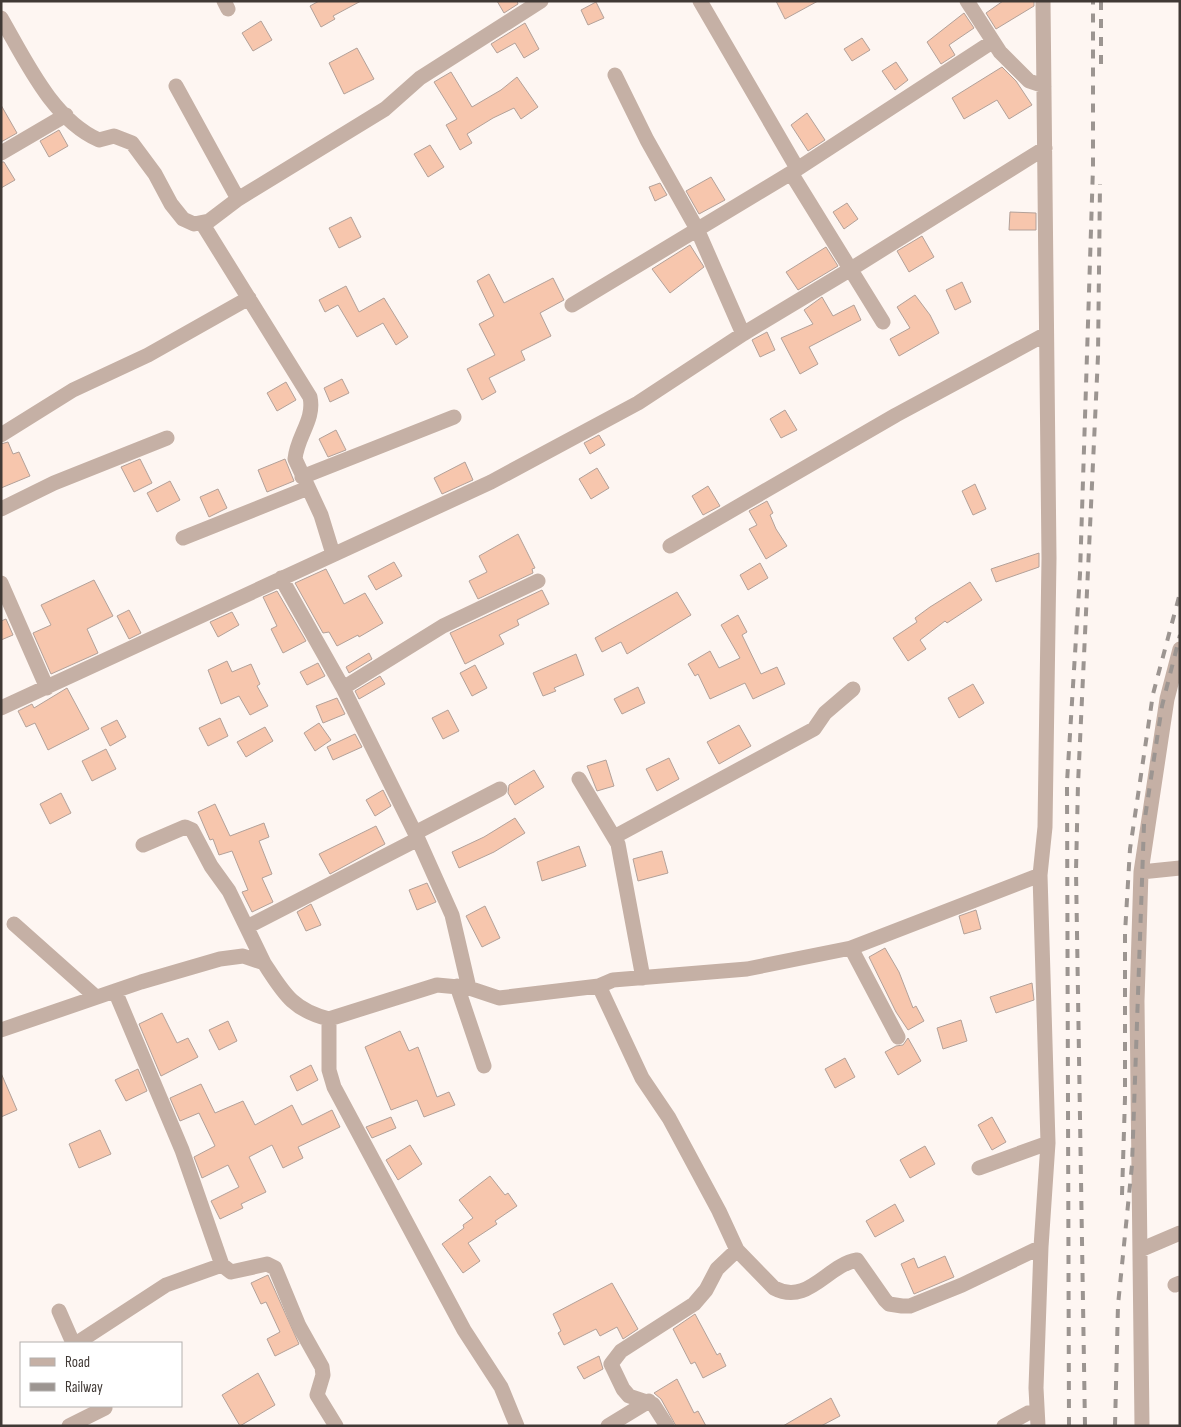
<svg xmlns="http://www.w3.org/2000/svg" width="1181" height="1427" font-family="'Sofia Sans Condensed',sans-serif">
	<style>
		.building { fill: #f7c6ad; stroke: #b3a199 }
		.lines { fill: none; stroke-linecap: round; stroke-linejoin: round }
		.minor { stroke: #c5b0a5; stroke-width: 15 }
		.rail { stroke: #9c9591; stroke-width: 4; stroke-dasharray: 9 9; stroke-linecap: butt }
	</style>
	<rect width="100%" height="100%" fill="#fef6f2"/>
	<path class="building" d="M319 1H361L333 16 335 19 321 27 310 6Z
		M497 1H517L518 4 504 13Z
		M776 1H818L785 19Z
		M1003 1H1034V6L996 29 986 13Z
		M596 2 604 18 588 25 581 10Z
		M964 13 974 28 949 45 955 55 941 64 927 42Z
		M261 21 272 40 253 51 242 33Z
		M525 23 539 49 524 58 515 43 497 53 491 44Z
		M862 38 870 50 852 61 844 49Z
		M357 48 374 79 344 94 329 63Z
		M896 62 908 80 895 90 882 71Z
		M1002 67 1016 81 1032 105 1009 119 997 100 964 119 952 98Z
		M451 72 472 107 501 90 517 77 538 107 521 119 514 108 493 118 467 134 472 143 460 150 446 125 457 119 434 82Z
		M1 105 17 133 1 142Z
		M807 113 825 140 808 151 791 125Z
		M59 130 68 146 49 157 40 141Z
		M430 145 444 167 428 177 414 154Z
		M1 162H4L15 180 1 188Z
		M711 177 725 200 699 214 686 191Z
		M660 183 667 195 655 201 649 187Z
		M847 203 858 219 844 229 833 212Z
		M1010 212 1036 213V230H1009Z
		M351 217 361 237 339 248 329 228Z
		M922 236 934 257 909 272 897 251Z
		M690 245 704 267 670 293 652 269Z
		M826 247 838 266 798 290 786 272Z
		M489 274 504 303 553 278 564 300 540 313 551 336 521 351 525 360 489 378 496 392 482 400 467 369 495 355 479 324 494 316 477 281Z
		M962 282 971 302 955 310 946 290Z
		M346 286 359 312 384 298 408 337 396 345 383 323 357 337 338 305 325 312 319 300Z
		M915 295 930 315 939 333 899 356 890 339 910 328 897 307Z
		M822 297 833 316 854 305 861 320 809 347 818 364 800 374 781 338 813 324 804 310Z
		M767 332 775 350 760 357 752 340Z
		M342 379 349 393 330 402 324 388Z
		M286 382 296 400 277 411 267 393Z
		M785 410 797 430 781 438 770 419Z
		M336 430 346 450 328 457 319 439Z
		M599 435 605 445 590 454 584 443Z
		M8 442 13 454 19 452 30 476 1 488V444Z
		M140 459 152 483 134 492 121 467Z
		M285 459 294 481 267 492 258 470Z
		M465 462 473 480 442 494 434 478Z
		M597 468 609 488 591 499 579 479Z
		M170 481 180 500 157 512 147 493Z
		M975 484 986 509 973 515 962 491Z
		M708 486 720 506 703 515 692 496Z
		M218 489 227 508 209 517 200 497Z
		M767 501 773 513 770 515 776 529 787 546 766 559 749 529 757 525 749 511Z
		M518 534 535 568 532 569 533 573 478 599 469 581 487 572 479 556Z
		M1039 553V567L996 582 991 569Z
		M394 562 402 576 376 590 368 576Z
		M760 563 768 578 748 590 740 575Z
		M326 569 344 604 365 593 383 623 359 637 358 635 337 646 329 632 323 633 295 583Z
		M94 580 113 616 87 629 98 653 51 674 33 633 51 625 41 605Z
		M970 582 982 600 947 623 945 621 920 640 926 649 908 661 893 638 917 622 915 618 930 607Z
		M542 590 549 604 517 620 519 625 499 635 504 644 465 664 450 633Z
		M277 591 306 641 283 653 271 629 277 626 263 597Z
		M677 592 691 615 627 654 621 642 602 652 595 638Z
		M129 610 141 633 129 639 117 616Z
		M232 612 239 625 218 637 210 622Z
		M738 615 747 632 742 635 761 674 777 667 785 684 753 699 745 683 710 699 698 674 695 676 688 664 710 651 719 668 740 658 721 625Z
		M6 619 13 635 1 640V621Z
		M369 653 372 659 349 673 346 667Z
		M576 654 584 675 554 688 556 691 543 696 533 673Z
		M227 661 232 672 251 664 260 684 257 686 268 706 250 715 239 696 221 704 208 670Z
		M318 663 325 676 307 685 300 672Z
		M475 665 487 688 472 696 460 673Z
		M380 676 385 684 359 699 355 691Z
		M973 684 984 703 959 718 948 698Z
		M638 687 645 703 622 714 614 699Z
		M67 688 89 729 48 750 35 723 26 727 18 711 32 704 34 708Z
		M337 698 345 714 323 723 316 706Z
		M448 710 459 731 443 739 432 718Z
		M220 718 228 736 208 746 199 728Z
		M117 720 126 737 110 746 101 728Z
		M319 723 331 740 315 751 304 733Z
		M739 725 751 746 719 764 707 742Z
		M265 727 273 741 246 757 237 742Z
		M355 734 362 747 333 760 327 747Z
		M106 749 116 769 92 781 82 761Z
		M669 758 679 779 657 791 646 769Z
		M606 760 614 786 597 791 587 766Z
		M534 770 544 787 515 805 508 793 509 785Z
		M383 790 391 806 375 816 366 800Z
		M61 793 71 813 50 824 40 804Z
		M215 804 230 836 264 823 269 837 259 841 272 874 262 878 273 902 252 912 242 892 248 890 232 851 219 855 213 839 210 840 198 812Z
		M515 818 525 833 494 852 459 868 452 852 484 837Z
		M376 826 385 844 330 874 319 854Z
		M579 846 586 866 542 881 537 862Z
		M662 851 668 873 638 881 633 859Z
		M427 883 436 902 417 910 409 890Z
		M311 904 321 925 306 931 297 912Z
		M485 906 500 938 482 947 466 916Z
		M976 910 981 929 964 934 959 916Z
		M885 948 899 972 913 1008 916 1006 924 1021 908 1030 896 1012 869 957Z
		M1032 983 1034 1000 996 1013 990 997Z
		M162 1013 177 1043 188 1038 198 1057 161 1076 139 1024Z
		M961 1020 967 1041 943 1049 937 1028Z
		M228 1021 237 1041 219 1050 209 1030Z
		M400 1031 409 1051 418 1047 437 1097 449 1092 455 1105 424 1117 417 1100 391 1110 365 1047Z
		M908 1038 921 1061 898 1075 885 1052 896 1046 903 1045Z
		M845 1058 855 1077 835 1088 825 1069Z
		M311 1065 318 1080 297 1091 290 1076Z
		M138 1069 147 1091 126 1101 115 1080Z
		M1 1073 17 1110 1 1117Z
		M201 1084 215 1113 243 1101 255 1125 292 1105 302 1125 332 1110 340 1127 298 1147 303 1158 283 1168 272 1145 249 1157 266 1192 241 1204 243 1208 220 1219 211 1201 239 1187 228 1165 202 1178 194 1157 215 1146 199 1113 180 1121 170 1098Z
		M391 1117 396 1128 372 1138 366 1127Z
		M992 1117 1006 1142 992 1150 978 1125Z
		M100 1130 111 1154 79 1168 69 1144Z
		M410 1145 422 1164 398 1180 386 1160Z
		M925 1146 935 1164 910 1178 900 1160Z
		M490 1176 505 1195 508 1193 517 1206 495 1221 497 1224 468 1243 480 1261 463 1273 442 1244 464 1228 463 1225 473 1218 459 1200Z
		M895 1204 904 1221 875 1237 866 1221Z
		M945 1256 954 1277 914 1294 901 1264 914 1258 918 1268Z
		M268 1275 299 1344 275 1356 267 1339 280 1332 266 1302 261 1304 251 1283Z
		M612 1283 638 1329 623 1339 617 1327 600 1336 596 1329 564 1345 558 1333 561 1331 553 1314Z
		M695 1314 717 1355 720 1353 726 1366 703 1378 695 1362 691 1364 673 1329Z
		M599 1356 603 1369 584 1379 577 1367Z
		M258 1373 275 1405 240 1426 222 1395Z
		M677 1379 694 1413 698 1411 706 1426H676L661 1399 654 1393Z
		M831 1398 840 1416 821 1426H783Z"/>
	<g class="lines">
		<path class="minor" d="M224 1 228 9
			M700 1 797 168
			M967 1 1000 52 1029 81 1044 86
			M1 18C26 61 52 119 99 140L114 136 132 143 155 174 171 204 183 219 194 224 209 221 238 199 385 109 420 78 541 1
			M615 75 647 140 697 229 743 334
			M176 86 238 199
			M1 153 66 115
			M791 173 883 322
			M202 223 310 397C315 420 297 436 295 459L321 515 333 554
			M572 305 791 173 992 42
			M1 435 73 390 148 355 249 298
			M302 477 454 417
			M1 509 54 483 167 438
			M183 538 308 488
			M670 546 896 415 1046 334
			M281 578 343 688 418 839 452 915 469 988
			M1 583 47 688
			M343 688 443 626 538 581
			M1 708 491 482 638 403 743 334 851 269 1045 148
			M579 779 618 844 643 978
			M415 833 500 789
			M614 837 814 729 825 713 853 689
			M143 845 185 827 192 830 211 866 229 891 264 963
			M1141 872 1180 868
			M14 924 96 997
			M247 927 418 839
			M851 948 898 1037
			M457 986 484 1066
			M599 986 642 1078 669 1118 719 1211 737 1250 774 1288C808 1306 827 1265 857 1260L885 1300 889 1304 902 1306H910L962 1285 1041 1247
			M115 991 182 1150 222 1265 231 1272 267 1264 275 1268 299 1326 322 1367 323 1375 317 1395 336 1426
			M329 1019V1070L334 1087 464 1330 501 1387 517 1426
			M1 1030 141 982 220 959 243 956 264 963C283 992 292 1010 329 1019L437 985 469 988 499 998 599 986 613 980 747 969 851 948 1040 875
			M979 1168 1048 1143
			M1140 1250 1180 1233
			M1175 1285 1180 1283
			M59 1311 73 1343
			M77 1343 166 1285 222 1265
			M69 1426 105 1408 104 1406
			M608 1426 649 1401
			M667 1426 653 1404 629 1396 623 1389 611 1364 621 1351 694 1304 706 1290 717 1269 737 1250
			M1004 1426 1028 1413 1037 1412
			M1038 1426 1036 1388 1041 1247 1048 1143 1040 875 1045 827 1049 558 1043 1
			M1142 1426 1137 1001 1141 872 1167 699 1180 649"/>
		<path class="rail" d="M1101 64V1
			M1122 1195 1125 1098V933L1130 849 1153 694 1180 593
			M1069 1426 1067 782 1080 574 1093 167V1
			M1085 1426 1076 871 1078 784 1098 356 1100 184
			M1115 1426 1118 1305 1132 1165 1144 824 1162 706 1180 635"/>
	</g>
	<rect width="1181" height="1427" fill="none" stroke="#403935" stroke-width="5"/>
	<rect x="20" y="1342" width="162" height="65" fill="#ffffff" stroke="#b3b0ae"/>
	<rect x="30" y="1358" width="25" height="8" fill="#c5b0a5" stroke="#b3b0ae"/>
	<text x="65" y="1367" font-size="15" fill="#403935">Road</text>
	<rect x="30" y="1383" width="25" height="8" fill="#9c9591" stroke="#b3b0ae"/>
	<text x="65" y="1392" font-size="15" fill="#403935">Railway</text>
</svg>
